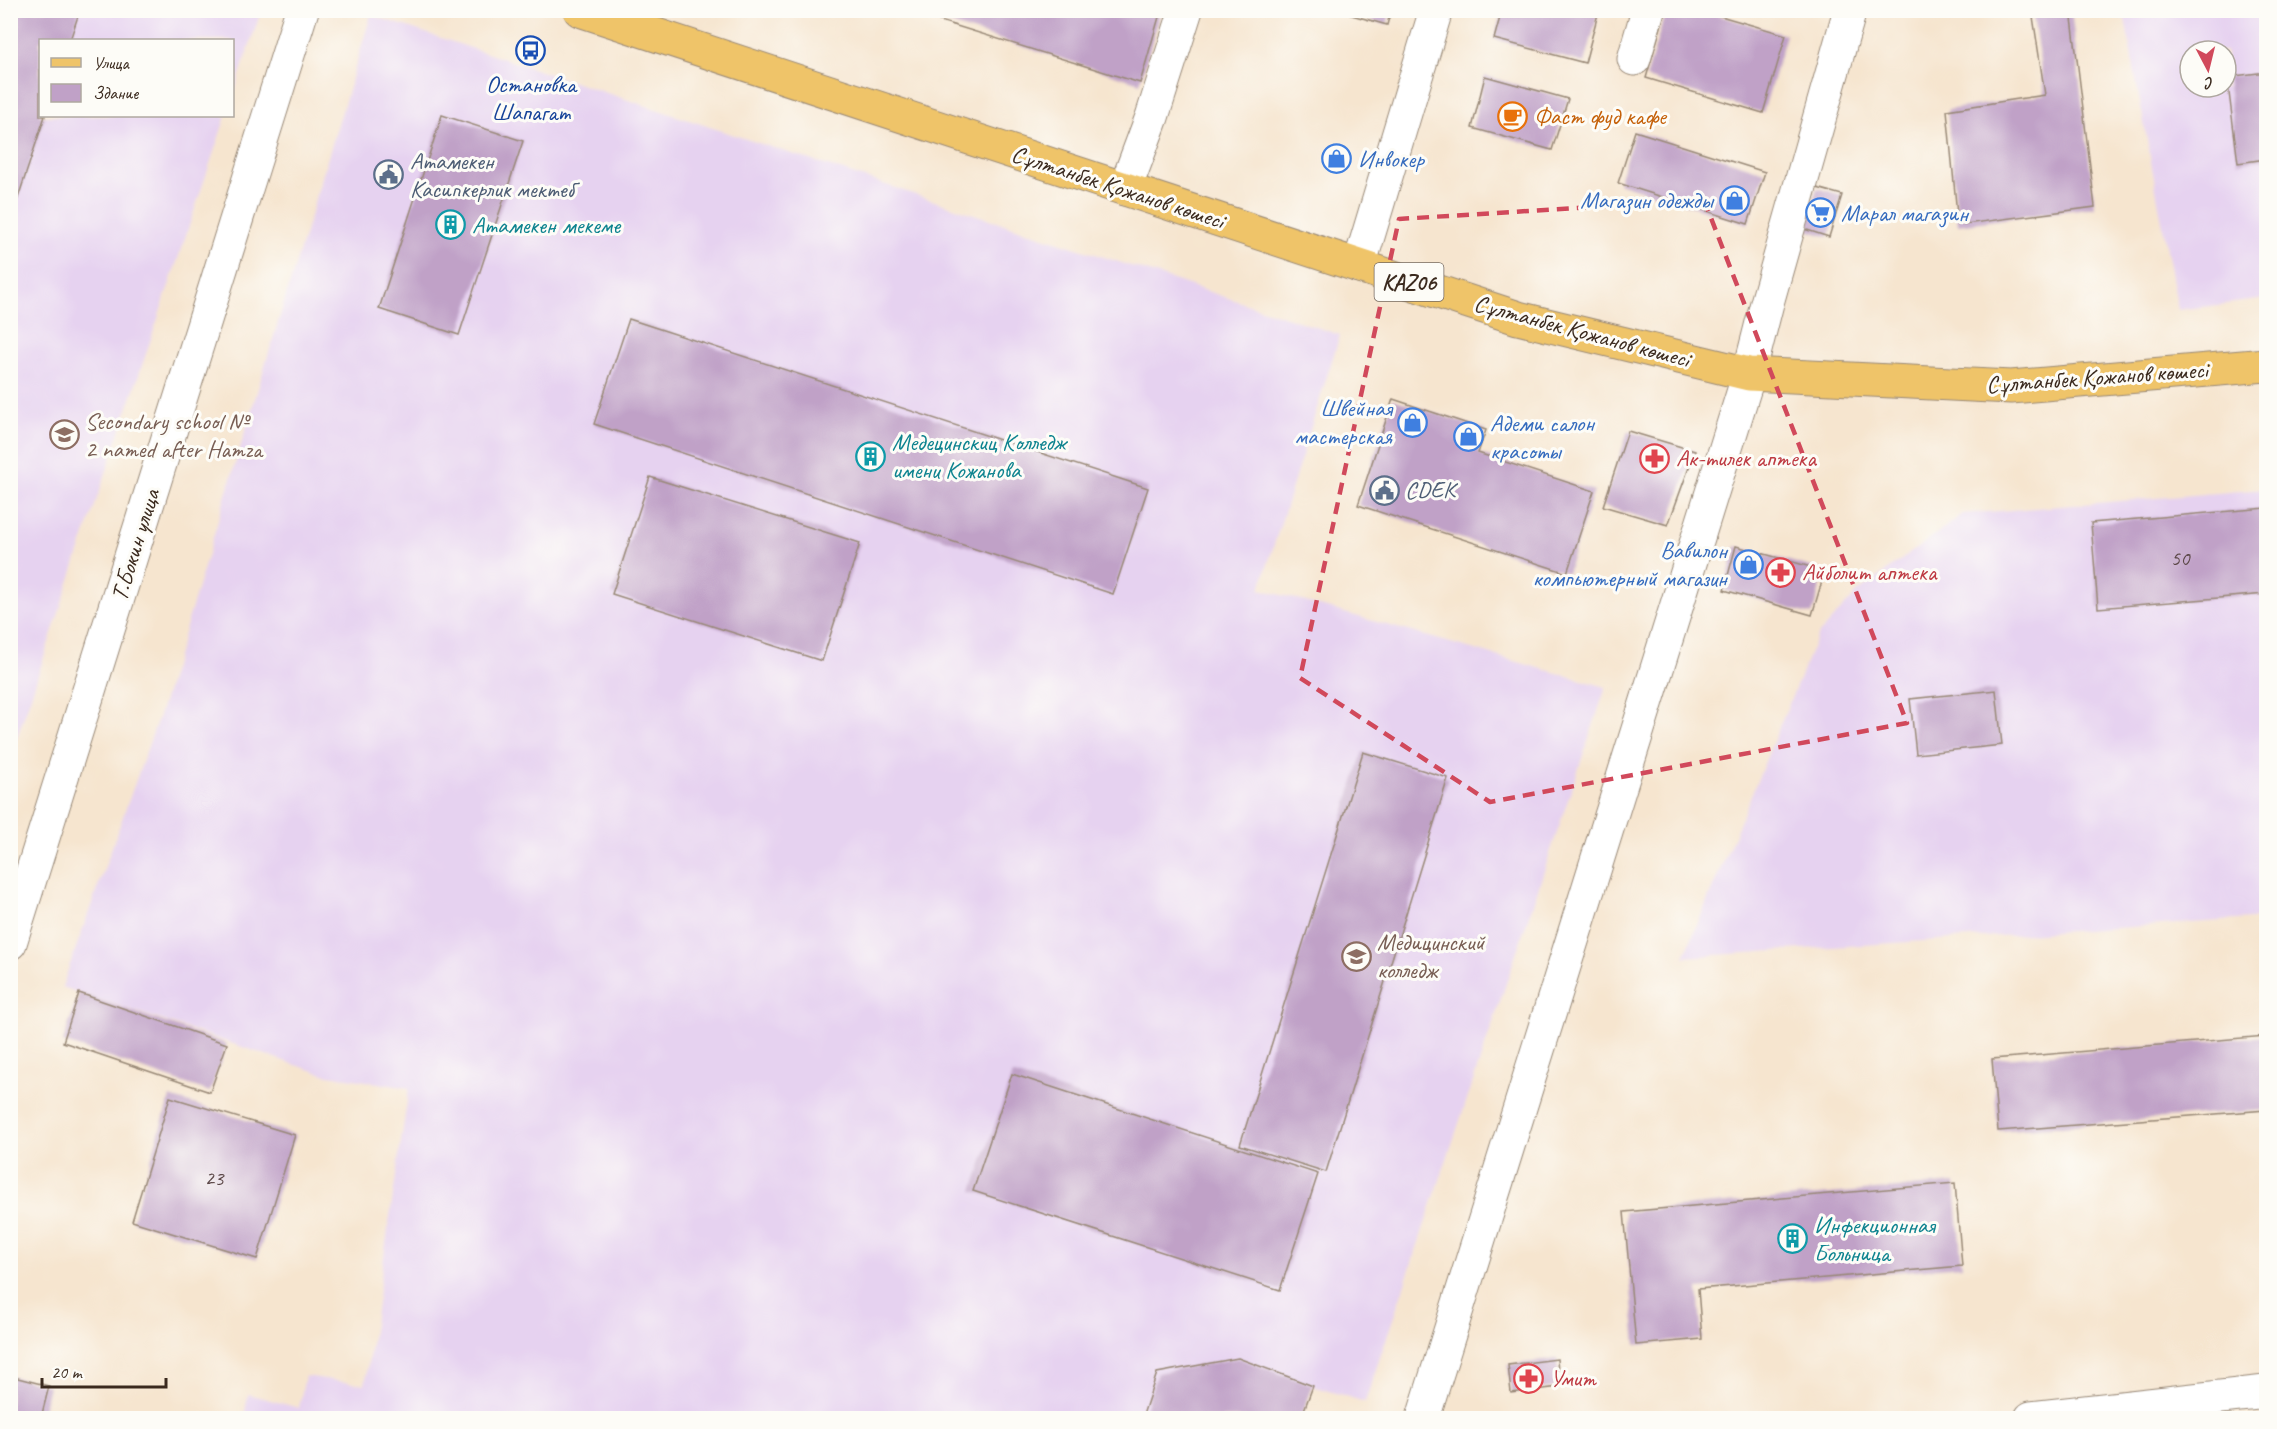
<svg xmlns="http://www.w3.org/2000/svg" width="2277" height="1429" font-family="Caveat,sans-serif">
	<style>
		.built { fill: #e6d2f0; fill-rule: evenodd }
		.building { fill: #c0a1c7 }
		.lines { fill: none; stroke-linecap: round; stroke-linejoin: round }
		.minor-casing { stroke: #988876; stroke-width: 35 }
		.major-casing { stroke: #988876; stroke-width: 35 }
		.minor { stroke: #fff; stroke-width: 33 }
		.major { stroke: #efc469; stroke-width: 33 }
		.marked { fill: none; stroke: #d1495b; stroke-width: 4.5; stroke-dasharray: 12 8; stroke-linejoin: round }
		.labels { text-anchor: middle; stroke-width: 6; stroke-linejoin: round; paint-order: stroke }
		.number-label { font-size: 21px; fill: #5c4848 }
		.shield { fill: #fdfcf7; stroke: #75695f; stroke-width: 1.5 }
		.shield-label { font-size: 22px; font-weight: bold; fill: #3b2a1e }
		.transit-label { font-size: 24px; fill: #164399; stroke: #fdfcf7 }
		.food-label { font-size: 24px; fill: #c56008; stroke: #fdfcf7; text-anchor: start }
		.shop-label { font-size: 24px; fill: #366cbe; stroke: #fdfcf7; text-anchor: start }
		.service-label { font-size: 24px; fill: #4e5e75; stroke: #fdfcf7; text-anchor: start }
		.street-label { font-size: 24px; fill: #3b2a1e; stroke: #fdfcf7 }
		.culture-label { font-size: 24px; fill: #0d838f; stroke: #fdfcf7; text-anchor: start }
		.education-label { font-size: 24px; fill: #785e54; stroke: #fdfcf7; text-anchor: start }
		.health-label { font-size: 24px; fill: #be3a42; stroke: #fdfcf7; text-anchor: start }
	</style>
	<rect width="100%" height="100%" fill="#fdfcf7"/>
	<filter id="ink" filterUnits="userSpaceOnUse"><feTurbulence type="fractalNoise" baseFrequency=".0167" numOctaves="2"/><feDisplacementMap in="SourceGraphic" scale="12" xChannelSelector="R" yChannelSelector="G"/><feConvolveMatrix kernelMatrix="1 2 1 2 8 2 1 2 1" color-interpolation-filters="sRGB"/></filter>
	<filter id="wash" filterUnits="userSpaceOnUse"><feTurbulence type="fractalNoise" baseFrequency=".008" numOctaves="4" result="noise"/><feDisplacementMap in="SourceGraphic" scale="24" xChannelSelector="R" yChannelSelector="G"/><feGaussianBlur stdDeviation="1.35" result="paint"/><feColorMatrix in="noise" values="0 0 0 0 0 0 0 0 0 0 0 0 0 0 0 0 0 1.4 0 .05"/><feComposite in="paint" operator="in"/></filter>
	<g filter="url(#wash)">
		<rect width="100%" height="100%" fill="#f6e5cf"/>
		<path class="built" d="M11 11H261L233 96 232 40H40V116H226L11 755Z
			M2083 11H2266V299L2178 310 2125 19ZM2190 51H2226V87H2190Z
			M371 15 1340 335 1260 589 1606 687 1365 1402 1313 1386 1238 1358 1157 1373 1142 1418H244L248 1394 299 1408 305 1376 365 1385 409 1088 323 1074 62 987 160 713Z
			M2266 489V918L1684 957 1817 636 1858 592 1963 514Z"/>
		<g id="blocks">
			<path class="building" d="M10 10H80L70 40H40V116H45L11 219Z
				M905 10H1161L1140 83Z
				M1334 10H1391L1387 25Z
				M1502 10H1599L1585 63 1494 39Z
				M1666 10H1700L1786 35 1763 113 1646 78Z
				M2032 10H2071L2095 207 1958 225 1947 110 2045 95Z
				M2266 72V159L2238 163 2227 77Z
				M1485 76 1568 99 1552 150 1472 128Z
				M442 115 523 141 459 335 379 309Z
				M1635 131 1765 172 1748 224 1618 183Z
				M1817 188 1842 195 1829 237 1804 229Z
				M629 319 1148 488 1113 594 594 424Z
				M1393 399 1486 430 1478 453 1594 491 1567 573 1358 505Z
				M1628 431 1695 451 1668 525 1603 506Z
				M650 477 860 543 822 661 612 594Z
				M2266 508V594L2098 608 2091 523Z
				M1736 546 1825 571 1812 615 1724 590Z
				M1996 690 2002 745 1916 754 1910 699Z
				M1363 752 1448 778 1326 1172 1240 1145Z
				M79 993 227 1044 210 1092 63 1042Z
				M2266 1036V1110L1998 1131 1992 1059Z
				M1012 1074 1318 1174 1280 1290 973 1191Z
				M170 1097 295 1135 257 1259 132 1221Z
				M1955 1183 1962 1266 1698 1289 1702 1339 1636 1345 1624 1212Z
				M1238 1358 1313 1386 1301 1418H1142L1157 1373Z
				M1557 1359 1559 1387 1511 1393 1508 1365Z
				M10 1376 49 1386 41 1418H10Z"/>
		</g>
	</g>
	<g filter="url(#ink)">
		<use href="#blocks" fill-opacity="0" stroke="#988876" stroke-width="1.5"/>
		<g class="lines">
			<defs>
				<path id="minor" d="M1634 59 1648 10
					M1125 189 1152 117 1186 10
					M1359 266 1436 10
					M10 943 302 10
					M1423 1418 1749 374 1767 303 1850 10
					M2031 1418 2266 1392"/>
				<path id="major" d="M580 10 1518 318 1749 374 2011 387 2266 365"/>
			</defs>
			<use href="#minor" class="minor-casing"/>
			<use href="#major" class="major-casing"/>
			<use href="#minor" class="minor"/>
			<use href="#major" class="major"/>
		</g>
	</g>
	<path class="marked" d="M1704 200 1907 723 1490 802 1300 678 1399 219Z"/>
	<defs>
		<symbol id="bus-ring" viewBox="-11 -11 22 22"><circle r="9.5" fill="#fdfcf7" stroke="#1a4fb4" stroke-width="1.5"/><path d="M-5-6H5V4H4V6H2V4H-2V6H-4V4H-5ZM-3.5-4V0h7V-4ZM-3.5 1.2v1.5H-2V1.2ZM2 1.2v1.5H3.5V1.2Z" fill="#1a4fb4"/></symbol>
		<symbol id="cafe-ring" viewBox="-11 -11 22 22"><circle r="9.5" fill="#fdfcf7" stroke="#e8710a" stroke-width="1.5"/><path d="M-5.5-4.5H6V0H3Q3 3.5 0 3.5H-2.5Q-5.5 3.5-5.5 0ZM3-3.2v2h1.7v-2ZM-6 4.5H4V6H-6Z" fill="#e8710a"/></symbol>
		<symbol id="shop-ring" viewBox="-11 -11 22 22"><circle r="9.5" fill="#fdfcf7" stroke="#3f7fe0" stroke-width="1.5"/><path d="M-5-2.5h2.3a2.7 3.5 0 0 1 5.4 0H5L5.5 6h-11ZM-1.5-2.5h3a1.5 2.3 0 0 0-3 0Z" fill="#3f7fe0"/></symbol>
		<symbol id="civic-ring" viewBox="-11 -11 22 22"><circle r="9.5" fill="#fdfcf7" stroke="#5c6f8a" stroke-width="1.5"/><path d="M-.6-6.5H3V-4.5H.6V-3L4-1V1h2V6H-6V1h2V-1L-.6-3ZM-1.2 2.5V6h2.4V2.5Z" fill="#5c6f8a"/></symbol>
		<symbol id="supermarket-ring" viewBox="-11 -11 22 22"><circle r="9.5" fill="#fdfcf7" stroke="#3f7fe0" stroke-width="1.5"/><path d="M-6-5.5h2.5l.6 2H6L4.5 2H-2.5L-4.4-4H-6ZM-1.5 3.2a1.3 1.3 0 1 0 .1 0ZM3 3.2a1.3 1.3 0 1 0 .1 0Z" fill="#3f7fe0"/></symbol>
		<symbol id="building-ring" viewBox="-11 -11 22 22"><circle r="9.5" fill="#fdfcf7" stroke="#0f9aa8" stroke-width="1.5"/><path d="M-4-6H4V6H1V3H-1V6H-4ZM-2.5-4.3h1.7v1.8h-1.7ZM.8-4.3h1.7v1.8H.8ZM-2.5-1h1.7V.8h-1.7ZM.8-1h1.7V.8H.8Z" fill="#0f9aa8"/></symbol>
		<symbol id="school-ring" viewBox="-11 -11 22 22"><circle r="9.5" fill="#fdfcf7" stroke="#8d6e63" stroke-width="1.5"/><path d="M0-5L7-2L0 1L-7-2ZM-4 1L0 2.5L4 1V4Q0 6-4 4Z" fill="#8d6e63"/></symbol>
		<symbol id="pharmacy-ring" viewBox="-11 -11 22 22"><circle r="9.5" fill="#fdfcf7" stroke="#e0444e" stroke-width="1.5"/><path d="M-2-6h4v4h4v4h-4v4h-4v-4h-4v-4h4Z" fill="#e0444e"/></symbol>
		<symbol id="university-ring" viewBox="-11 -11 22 22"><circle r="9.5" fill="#fdfcf7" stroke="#8d6e63" stroke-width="1.5"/><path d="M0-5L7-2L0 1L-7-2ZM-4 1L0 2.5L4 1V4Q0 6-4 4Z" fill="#8d6e63"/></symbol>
	</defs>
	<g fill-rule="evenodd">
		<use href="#bus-ring" x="514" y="34" width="33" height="33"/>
		<use href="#cafe-ring" x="1496" y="100" width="33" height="33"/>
		<use href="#shop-ring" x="1320" y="142" width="33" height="33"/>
		<use href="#civic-ring" x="372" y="158" width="33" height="33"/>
		<use href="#shop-ring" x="1718" y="184" width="33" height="33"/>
		<use href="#supermarket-ring" x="1804" y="196" width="33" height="33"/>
		<use href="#building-ring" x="434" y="208" width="33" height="33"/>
		<use href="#shop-ring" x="1396" y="406" width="33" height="33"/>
		<use href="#school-ring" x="48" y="418" width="33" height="33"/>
		<use href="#shop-ring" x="1452" y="420" width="33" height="33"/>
		<use href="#building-ring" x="854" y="440" width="33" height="33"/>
		<use href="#pharmacy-ring" x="1638" y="442" width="33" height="33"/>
		<use href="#civic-ring" x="1368" y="474" width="33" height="33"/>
		<use href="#shop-ring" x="1732" y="548" width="33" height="33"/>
		<use href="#pharmacy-ring" x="1764" y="556" width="33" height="33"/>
		<use href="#university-ring" x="1340" y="940" width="33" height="33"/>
		<use href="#building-ring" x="1776" y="1222" width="33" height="33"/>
		<use href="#pharmacy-ring" x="1512" y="1362" width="33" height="33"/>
	</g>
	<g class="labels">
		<g class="number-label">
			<text x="2180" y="565">50</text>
			<text x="214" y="1185">23</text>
		</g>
		<rect class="shield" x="1374.5" y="263" width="69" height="38" rx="4.5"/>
		<g class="shield-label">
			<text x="1409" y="290">KАZ06</text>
		</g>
		<g class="transit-label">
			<text x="531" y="92">Остановка<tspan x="531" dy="28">Шапагат</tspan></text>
		</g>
		<g class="food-label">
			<text x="1534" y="124">Фаст фуд кафе</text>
		</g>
		<g class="shop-label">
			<text x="1358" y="167">Инвокер</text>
			<text x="1713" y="208" text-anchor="end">Магазин одежды</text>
			<text x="1841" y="221">Марал магазин</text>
			<text x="1392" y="416" text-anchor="end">Швейная<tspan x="1392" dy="28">мастерская</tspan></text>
			<text x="1490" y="431">Адеми салон<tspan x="1490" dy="28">красоты</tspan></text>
			<text x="1727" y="558" text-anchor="end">Вавилон<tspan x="1727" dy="28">компьютерный магазин</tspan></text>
		</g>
		<g class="service-label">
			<text x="410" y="169">Атамекен<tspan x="410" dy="28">Касипкерлик мектеб</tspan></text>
			<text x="1405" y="498">CDEK</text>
		</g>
		<g class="street-label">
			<text transform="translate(1118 187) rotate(18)" y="8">Сұлтанбек Қожанов көшесі</text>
			<text transform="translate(1582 331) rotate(15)" y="8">Сұлтанбек Қожанов көшесі</text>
			<text transform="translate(2097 377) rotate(-4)" y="8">Сұлтанбек Қожанов көшесі</text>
			<text transform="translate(135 545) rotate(-73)" y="8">Т.Бокин улица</text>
		</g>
		<g class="culture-label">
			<text x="472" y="233">Атамекен мекеме</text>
			<text x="892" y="450">Медецинскиц Колледж<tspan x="892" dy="28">имени Кожанова</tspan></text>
			<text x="1814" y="1233">Инфекционная<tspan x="1814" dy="28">Больница</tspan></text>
		</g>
		<g class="education-label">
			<text x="85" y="429">Secondary school №<tspan x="85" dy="28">2 named after Hamza</tspan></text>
			<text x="1377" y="950">Медицинский<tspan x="1377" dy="28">колледж</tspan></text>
		</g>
		<g class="health-label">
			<text x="1676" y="466">Ак-тилек аптека</text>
			<text x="1802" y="580">Айболит аптека</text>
			<text x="1550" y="1386">Умит</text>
		</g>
	</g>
	<rect width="2277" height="1429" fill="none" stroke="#fdfcf7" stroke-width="36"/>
	<rect x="39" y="39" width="195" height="78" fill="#fdfcf7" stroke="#afa8a0" stroke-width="1.5"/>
	<rect x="51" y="58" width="30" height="9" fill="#efc469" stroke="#afa8a0" stroke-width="1.5"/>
	<text x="93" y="69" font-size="18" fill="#3b2a1e">Улица</text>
	<rect x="51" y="84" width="30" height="18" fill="#c0a1c7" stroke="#afa8a0" stroke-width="1.5"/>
	<text x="93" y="99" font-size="18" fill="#3b2a1e">Здание</text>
	<g transform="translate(2208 69) rotate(173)"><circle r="28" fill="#fdfcf7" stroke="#afa8a0" stroke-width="1.5"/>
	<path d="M0-4.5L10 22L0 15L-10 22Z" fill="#d1495b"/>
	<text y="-9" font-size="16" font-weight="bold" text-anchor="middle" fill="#3b2a1e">С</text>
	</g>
	<path d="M42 1378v9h124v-9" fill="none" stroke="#3b2a1e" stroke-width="3"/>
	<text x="51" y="1378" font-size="18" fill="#3b2a1e" stroke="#fdfcf7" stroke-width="4.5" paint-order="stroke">20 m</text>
</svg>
